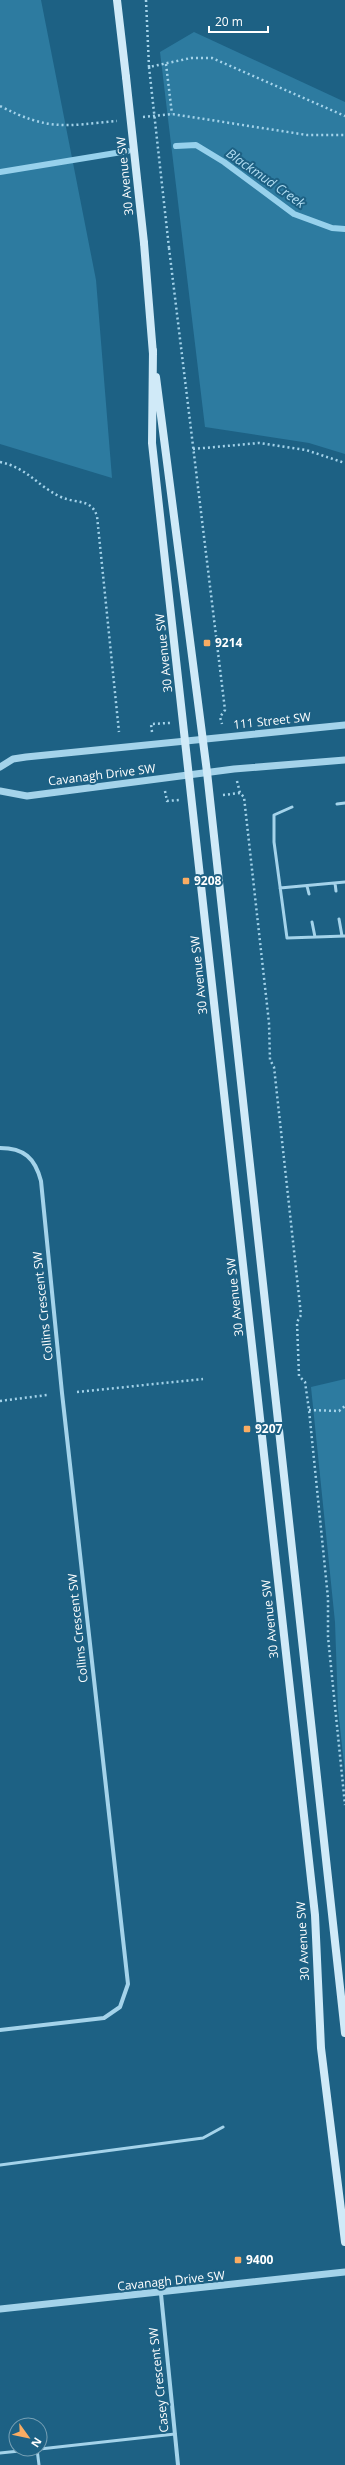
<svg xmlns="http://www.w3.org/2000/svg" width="345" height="2465" font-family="'Open Sans',sans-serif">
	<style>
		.green { fill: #2d7ba0 }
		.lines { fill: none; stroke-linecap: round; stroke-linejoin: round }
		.stream { stroke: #97d1ec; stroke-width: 6 }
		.path { stroke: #a4d3ea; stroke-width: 2.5; stroke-dasharray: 2 3; stroke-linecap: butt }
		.service { stroke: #a4d3ea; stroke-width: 3 }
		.minor { stroke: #a4d3ea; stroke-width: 4 }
		.tertiary { stroke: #a4d3ea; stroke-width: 7 }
		.secondary { stroke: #d0eaf8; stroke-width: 8 }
		.path-bridge { stroke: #a4d3ea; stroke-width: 2.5; stroke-dasharray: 2 3; stroke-linecap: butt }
		.secondary-bridge { stroke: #d0eaf8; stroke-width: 8 }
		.poi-dot { fill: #f9ac63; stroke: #1d6184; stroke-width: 1.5 }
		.labels { text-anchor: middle; stroke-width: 4; stroke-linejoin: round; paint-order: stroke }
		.street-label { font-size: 12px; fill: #fff; stroke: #1d6184 }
		.poi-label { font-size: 12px; font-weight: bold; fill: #fff; stroke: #1d6184; text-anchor: start }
		.water-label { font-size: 13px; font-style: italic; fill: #b0dcf1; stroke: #1d6184 }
	</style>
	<rect width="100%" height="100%" fill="#1d6184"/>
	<path class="green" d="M0 0H41L96 280 112 478 0 444Z
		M194 32 345 102V454L309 443 205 427 160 52Z
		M345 1379V1773L338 1709 335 1622 311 1387Z"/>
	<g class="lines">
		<path class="stream" d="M176 146 196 145 224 162 294 214 332 228 345 229
			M0 172 128 151"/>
		<path class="path" d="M146 0 149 67 191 58H212L345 116
			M166 64 172 114
			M0 106C49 131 64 126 117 121
			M143 117 172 114 307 135H345
			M169 248 225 710 220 717 222 724
			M193 449 259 443 306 450 345 463
			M0 462C28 468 37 486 61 497 76 504 91 498 97 516L119 732
			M152 732 151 724 170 723
			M237 781 240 793 244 797 269 1023 270 1060 274 1067 301 1315 297 1322 299 1376 305 1382 309 1410 328 1598V1637L345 1805
			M165 791 167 801 179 800
			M223 795 240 793
			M77 1392 203 1379
			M0 1401 47 1395
			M309 1410 339 1411 345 1406"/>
		<path class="service" d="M337 804 345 803
			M292 807 274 815V842L287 938 345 936
			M335 883 336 891
			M307 886 309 894
			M280 888 345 882
			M339 919 342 936
			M312 922 315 937
			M0 2165 203 2138 223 2127
			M37 2449 39 2465
			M40 2449 175 2434
			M0 2453 39 2449"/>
		<path class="minor" d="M0 1148C24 1148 35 1158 41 1181L62 1393 128 1984 120 2007 104 2018 0 2030
			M161 2294 178 2465"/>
		<path class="tertiary" d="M0 767 13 759 26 757 345 725
			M0 791 27 796 234 769 345 760
			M0 2309 345 2272"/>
		<path class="secondary" d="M117 0 126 77
			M144 243 153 354
			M153 350 152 443 315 1915 321 2048 345 2242
			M156 377 207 772 345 2033"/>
		<path class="path-bridge" d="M149 67 169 248"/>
		<path class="secondary-bridge" d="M126 77 144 243"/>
	</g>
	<g class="poi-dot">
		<rect x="203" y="639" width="8" height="8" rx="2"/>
		<rect x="182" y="877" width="8" height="8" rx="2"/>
		<rect x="243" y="1425" width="8" height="8" rx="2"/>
		<rect x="234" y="2256" width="8" height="8" rx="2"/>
	</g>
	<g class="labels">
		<g class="street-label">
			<text transform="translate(125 176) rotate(-96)" y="4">30 Avenue SW</text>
			<text transform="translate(164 653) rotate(-96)" y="4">30 Avenue SW</text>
			<text transform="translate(272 721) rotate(-6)" y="4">111 Street SW</text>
			<text transform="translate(102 775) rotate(-7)" y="4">Cavanagh Drive SW</text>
			<text transform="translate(199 975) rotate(-96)" y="4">30 Avenue SW</text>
			<text transform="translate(235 1297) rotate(-96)" y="4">30 Avenue SW</text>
			<text transform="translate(43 1306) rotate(-96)" y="4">Collins Crescent SW</text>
			<text transform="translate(270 1619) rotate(-96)" y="4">30 Avenue SW</text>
			<text transform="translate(78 1628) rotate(-96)" y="4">Collins Crescent SW</text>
			<text transform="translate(303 1941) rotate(-93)" y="4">30 Avenue SW</text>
			<text transform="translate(171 2281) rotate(-6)" y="4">Cavanagh Drive SW</text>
			<text transform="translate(159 2380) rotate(-96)" y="4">Casey Crescent SW</text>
		</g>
		<g class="poi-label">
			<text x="215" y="647">9214</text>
			<text x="194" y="885">9208</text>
			<text x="255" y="1433">9207</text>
			<text x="246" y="2264">9400</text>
		</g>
		<g class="water-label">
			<text transform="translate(266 178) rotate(35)" y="5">Blackmud Creek</text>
		</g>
	</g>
	<g transform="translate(28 2437) rotate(123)"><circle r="19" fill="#1d6184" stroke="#77a0b5"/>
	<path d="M0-3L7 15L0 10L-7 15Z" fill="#f9ac63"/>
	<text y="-6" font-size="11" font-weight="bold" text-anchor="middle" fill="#ffffff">N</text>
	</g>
	<path d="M209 26v6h59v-6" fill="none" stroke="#ffffff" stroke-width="2"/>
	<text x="215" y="26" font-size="12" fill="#ffffff" stroke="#1d6184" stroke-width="3" paint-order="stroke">20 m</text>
</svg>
